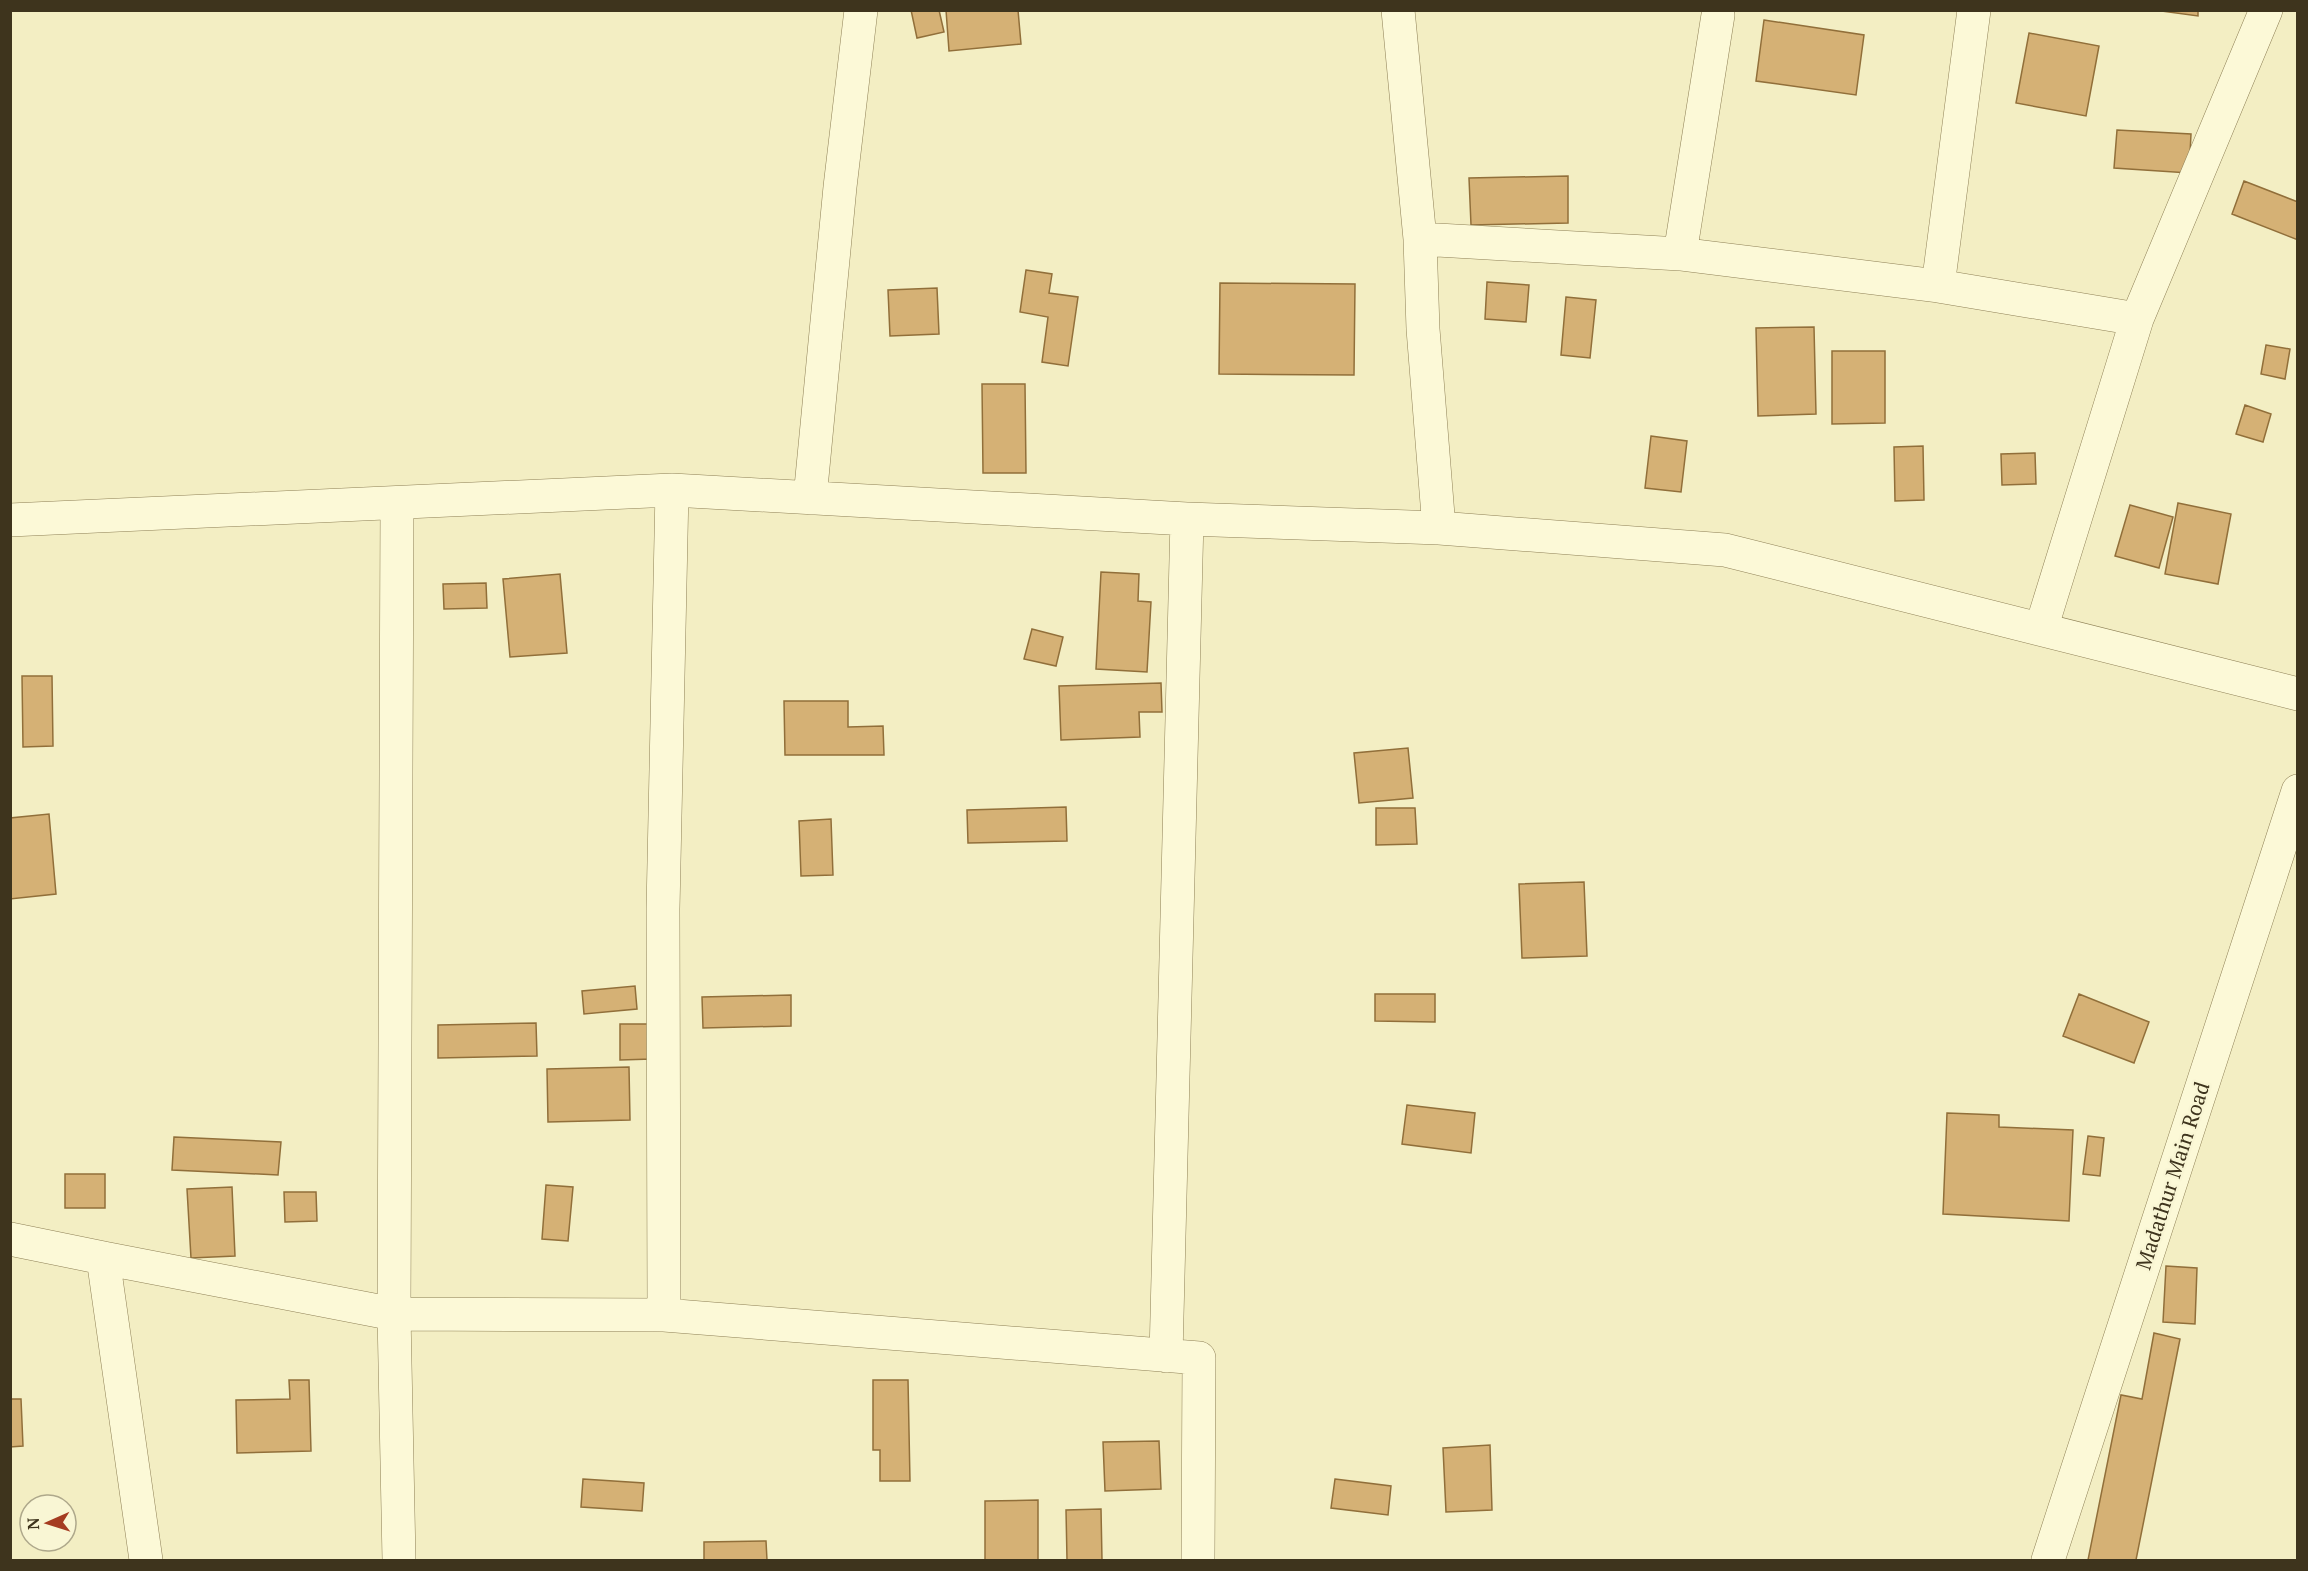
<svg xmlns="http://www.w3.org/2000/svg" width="2308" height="1571" font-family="'PT Serif',serif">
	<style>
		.building { fill: #d5b175; stroke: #916f3a; stroke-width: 1.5 }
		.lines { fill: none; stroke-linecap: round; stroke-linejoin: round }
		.minor-casing { stroke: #8f8157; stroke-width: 34 }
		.tertiary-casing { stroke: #8f8157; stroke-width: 34 }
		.minor { stroke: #fcf9d7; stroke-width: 33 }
		.tertiary { stroke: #fcf9d7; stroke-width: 33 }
		.labels { text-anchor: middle; stroke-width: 5; stroke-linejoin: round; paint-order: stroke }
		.street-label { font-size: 21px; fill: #3e341d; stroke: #f9f6d4 }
	</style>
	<rect width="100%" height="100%" fill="#f3eec3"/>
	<path class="building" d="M911 10H939L944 32 917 38Z
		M946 10H1018L1021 44 949 51Z
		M2154 10H2198V16Z
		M1764 20 1864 35 1856 95 1756 81Z
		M2029 33 2099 46 2086 116 2016 103Z
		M2117 130 2191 134 2189 173 2114 168Z
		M1568 176V223L1471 225 1469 178Z
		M2244 181 2298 202V240L2232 214Z
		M1026 270 1052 274 1049 293 1078 297 1068 366 1042 362 1048 317 1020 312Z
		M1487 282 1529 285 1526 322 1485 319Z
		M1220 283 1355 284 1354 375 1219 374Z
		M937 288 939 334 890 336 888 290Z
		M1566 297 1596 300 1590 358 1561 355Z
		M1814 327 1816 414 1758 416 1756 328Z
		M2266 345 2290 349 2285 379 2261 374Z
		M1832 351H1885V423L1832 424Z
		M982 384H1025L1026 473H983Z
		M2245 405 2271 414 2263 442 2236 434Z
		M1651 436 1687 441 1681 492 1645 488Z
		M1923 446 1924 500 1895 501 1894 447Z
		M2035 453 2036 484 2002 485 2001 454Z
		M2178 503 2231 514 2218 584 2165 574Z
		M2130 505 2173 517 2159 568 2115 556Z
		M1101 572 1139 574 1138 601 1151 602 1147 672 1096 669Z
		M560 574 567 653 510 657 503 579Z
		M486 583 487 608 444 609 443 584Z
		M1032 629 1063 637 1056 666 1024 659Z
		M22 676H52L53 746 23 747Z
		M1161 683 1162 712H1139L1140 737 1061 740 1059 686Z
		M784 701H848V727L883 726 884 755H785Z
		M1408 748 1413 798 1359 803 1354 753Z
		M1066 807 1067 841 968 843 967 810Z
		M1376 808H1415L1417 844 1376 845Z
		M49 814 56 894 10 899V818Z
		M831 819 833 875 801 876 799 821Z
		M1584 882 1587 956 1522 958 1519 884Z
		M635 986 637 1009 584 1014 582 991Z
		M1375 994H1435V1022L1375 1021Z
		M2079 994 2149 1022 2134 1063 2063 1036Z
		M791 995V1026L703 1028 702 997Z
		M536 1023 537 1056 438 1058V1025Z
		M620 1024H652V1059L620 1060Z
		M629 1067 630 1120 548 1122 547 1069Z
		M1407 1105 1475 1113 1471 1153 1402 1144Z
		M1947 1113 1999 1115V1127L2073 1130 2069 1221 1943 1214Z
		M2088 1136 2104 1138 2100 1176 2083 1174Z
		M174 1137 281 1142 278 1175 172 1170Z
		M65 1174H105V1208H65Z
		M546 1185 573 1187 568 1241 542 1239Z
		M232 1187 235 1256 191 1258 187 1189Z
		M284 1192H316L317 1221 285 1222Z
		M2166 1266 2197 1268 2195 1324 2163 1322Z
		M2154 1333 2180 1339 2136 1560H2088L2121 1395 2142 1399Z
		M289 1380H309L311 1451 237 1453 236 1400 290 1399Z
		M873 1380H908L910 1481H880V1450H873Z
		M10 1399H21L23 1446 10 1447Z
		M1159 1441 1161 1489 1105 1491 1103 1442Z
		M1490 1445 1492 1510 1446 1512 1443 1448Z
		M583 1479 644 1483 642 1511 581 1507Z
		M1335 1479 1391 1486 1388 1515 1331 1508Z
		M1038 1500V1560H985V1501Z
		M1101 1509 1102 1560H1067L1066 1510Z
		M766 1541 767 1560H704V1542Z"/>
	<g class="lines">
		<defs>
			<path id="minor" d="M1398 10 1420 239 1423 329 1439 528
				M1420 239 1680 254 1938 286 2137 319
				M1680 254 1718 15
				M1938 286 1974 10
				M810 498 840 187 861 10
				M397 503 394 1314 399 1560
				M10 520 672 490 1187 519 1439 528 1725 550 2298 694
				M2041 629 2137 319 2266 10
				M10 1239 103 1258
				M664 1315 663 909 672 490
				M1166 1356 1187 519
				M146 1560 103 1258 394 1314 664 1315 1199 1358 1198 1560"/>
			<path id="tertiary" d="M2048 1560 2298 791"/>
		</defs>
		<use href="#minor" class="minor-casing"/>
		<use href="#tertiary" class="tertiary-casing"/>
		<use href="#minor" class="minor"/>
		<use href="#tertiary" class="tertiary"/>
	</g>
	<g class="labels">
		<g class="street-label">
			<text transform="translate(2173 1176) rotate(-72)" y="7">Madathur Main Road</text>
		</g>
	</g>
	<rect width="2308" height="1571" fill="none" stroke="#3e341d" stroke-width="24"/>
	<g transform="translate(48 1523) rotate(267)"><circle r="28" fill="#f9f6d4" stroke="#aea88b" stroke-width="1.5"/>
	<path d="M0-4.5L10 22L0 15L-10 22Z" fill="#a53c21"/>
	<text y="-9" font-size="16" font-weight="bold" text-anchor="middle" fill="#3e341d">N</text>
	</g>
</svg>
